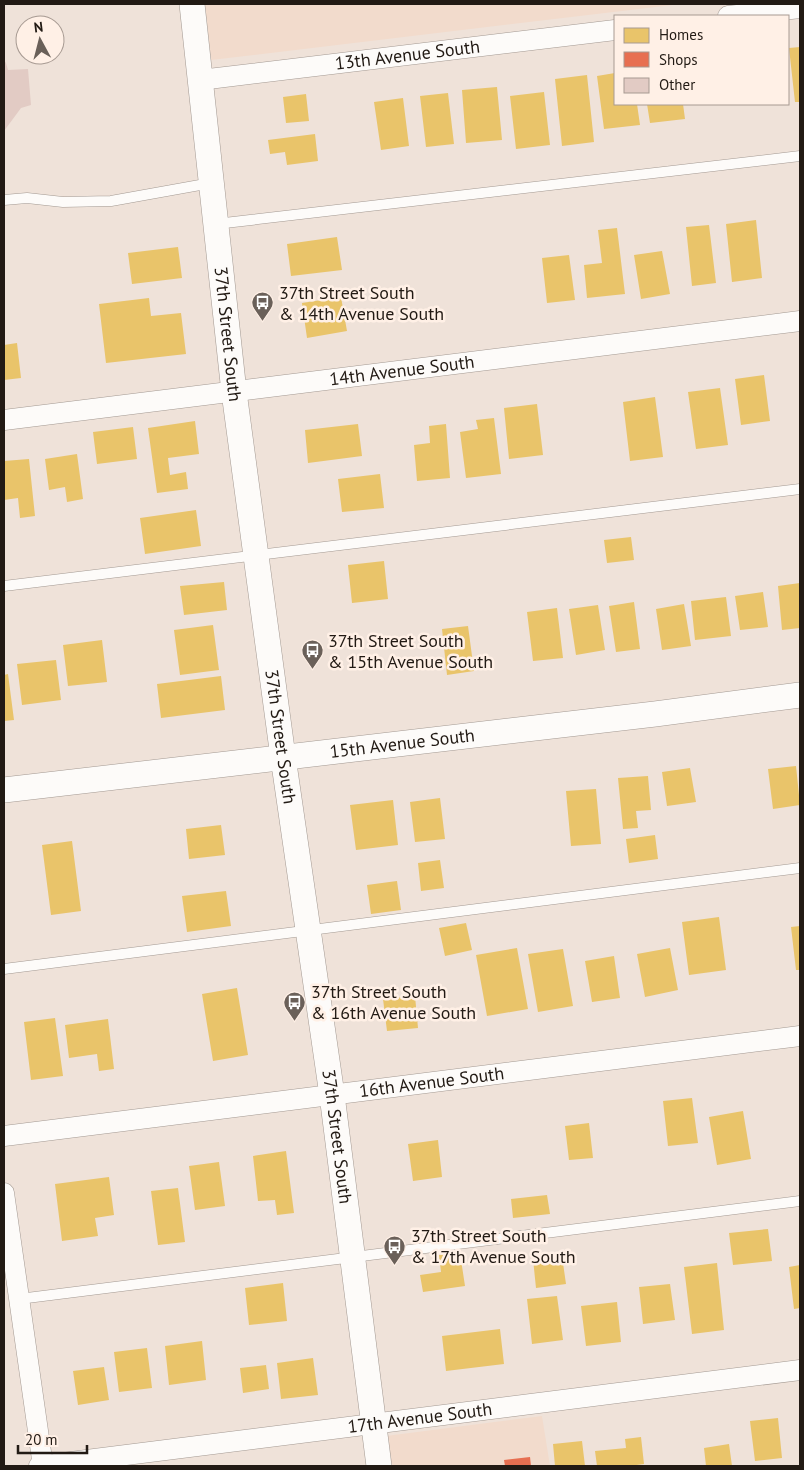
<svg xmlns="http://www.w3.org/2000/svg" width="804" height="1470" font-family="'PT Sans',sans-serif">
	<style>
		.built { fill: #f2dbcc }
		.homes { fill: #e9c46a }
		.shops { fill: #e76f51 }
		.building { fill: #e2cbc4 }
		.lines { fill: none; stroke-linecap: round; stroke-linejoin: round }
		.service-casing { stroke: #a39992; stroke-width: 11 }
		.minor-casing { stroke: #a39992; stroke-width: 21 }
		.tertiary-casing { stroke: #a39992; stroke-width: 26 }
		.service { stroke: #fdfbf9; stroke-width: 10 }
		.minor { stroke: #fdfbf9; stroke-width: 20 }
		.tertiary { stroke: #fdfbf9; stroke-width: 25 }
		.labels { text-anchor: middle; stroke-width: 5; stroke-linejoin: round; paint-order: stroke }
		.street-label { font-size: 18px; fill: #221a14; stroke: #fff0e6 }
		.poi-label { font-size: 18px; fill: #221a14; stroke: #fff0e6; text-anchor: start }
	</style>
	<rect width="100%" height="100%" fill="#efe2d9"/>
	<path class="built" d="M205 4H681L211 60Z
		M542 1416 550 1466H391L386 1436Z"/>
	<path class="homes" d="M800 47V102H795L789 48Z
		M615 73V104H637L640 125 604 129 597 76Z
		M587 75 594 142 562 146 555 79Z
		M497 87 502 140 466 143 462 90Z
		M544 92 550 145 516 149 510 96Z
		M448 93 454 144 426 147 420 96Z
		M306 94 309 121 286 123 283 97Z
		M403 98 409 146 381 150 374 102Z
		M647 104H683L685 119 650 123Z
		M315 134 318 161 287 165 285 152 270 154 268 140Z
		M756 220 762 278 732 282 726 224Z
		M709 225 716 283 692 286 686 227Z
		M617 228 625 294 587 298 584 265 602 263 598 230Z
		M337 237 342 270 291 276 287 244Z
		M178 247 182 278 132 284 128 253Z
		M662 251 670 294 641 299 634 255Z
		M569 255 575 300 547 303 542 258Z
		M341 297 347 331 307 338 302 303Z
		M149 298 151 316 181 313 186 354 106 363 99 304Z
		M17 343 21 378 4 380V345Z
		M764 375 770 421 741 425 735 379Z
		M720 388 728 445 696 449 688 392Z
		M655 397 663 457 630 461 623 402Z
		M537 404 543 455 509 459 504 408Z
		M494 418 501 474 466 478 460 432 478 429 476 420Z
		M195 421 199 454 168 458 170 475 186 472 188 489 157 493 148 428Z
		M358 424 362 456 308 463 305 430Z
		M446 424 450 478 417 481 414 445 430 443 429 426Z
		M133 427 137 459 97 464 93 432Z
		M77 454 83 499 67 502 65 487 49 490 45 459Z
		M29 459 35 516 20 518 18 498 4 500V461Z
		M380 474 384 508 342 512 338 479Z
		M196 510 201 546 145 554 140 518Z
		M631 537 634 560 607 563 604 540Z
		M384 561 388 599 352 603 348 565Z
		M224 582 227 610 184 615 180 586Z
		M800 583V628L782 630 778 586Z
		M763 592 768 627 740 630 735 596Z
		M726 597 731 636 695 640 691 601Z
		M634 602 640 649 616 652 609 606Z
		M684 604 691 646 662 650 656 609Z
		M598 605 605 650 576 655 569 609Z
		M557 608 563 658 533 661 527 612Z
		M213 625 219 670 180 675 174 630Z
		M468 626 474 671 447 675 442 629Z
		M102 640 107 682 68 686 63 645Z
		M56 660 61 700 22 705 17 664Z
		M8 674 14 720 4 721V675Z
		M221 676 225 710 161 718 157 684Z
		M796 766 800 805 773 809 768 769Z
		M690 768 696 802 667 806 662 772Z
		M648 776 651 810 636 811 638 828 623 829 618 778Z
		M596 789 601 844 571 846 566 791Z
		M440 798 445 839 415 842 410 802Z
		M393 800 398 845 356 850 350 805Z
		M221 825 225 855 189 859 186 829Z
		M655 835 658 859 629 863 626 839Z
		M72 841 81 911 51 915 42 845Z
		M440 860 444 888 421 891 418 863Z
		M397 881 401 910 371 914 367 885Z
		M226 891 231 926 187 932 182 896Z
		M719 917 726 970 689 975 682 922Z
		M466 923 472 950 445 956 439 928Z
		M800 926V970H796L791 927Z
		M517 948 528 1009 487 1016 476 955Z
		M670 948 678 990 645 997 637 954Z
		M563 949 573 1006 538 1012 528 954Z
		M614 956 620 998 592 1002 585 961Z
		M237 988 248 1055 213 1061 202 994Z
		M415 996 418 1028 387 1031 383 999Z
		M55 1018 63 1076 31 1080 24 1022Z
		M108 1019 114 1069 99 1071 97 1054 69 1058 65 1025Z
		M692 1098 698 1143 668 1146 663 1101Z
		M743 1111 751 1159 717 1165 709 1117Z
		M589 1123 593 1158 569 1160 565 1126Z
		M438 1140 442 1177 413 1181 408 1144Z
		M286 1151 294 1213 277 1215 275 1200 258 1201 253 1156Z
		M219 1162 225 1206 195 1210 189 1166Z
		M109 1177 114 1215 95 1218 98 1236 62 1241 55 1184Z
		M178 1188 185 1242 158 1245 151 1191Z
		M547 1195 550 1214 513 1218 511 1199Z
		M768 1229 772 1261 733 1265 729 1233Z
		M460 1253 465 1286 423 1292 420 1275 441 1272 439 1255Z
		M562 1256 566 1284 536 1288 533 1259Z
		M717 1263 724 1330 692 1334 684 1267Z
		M800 1265V1308L794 1309 789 1267Z
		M283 1283 287 1321 249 1325 245 1288Z
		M670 1284 675 1320 643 1324 639 1287Z
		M557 1296 563 1340 532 1344 527 1299Z
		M617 1302 621 1342 586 1346 581 1306Z
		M500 1329 504 1364 446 1371 442 1336Z
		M202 1341 206 1380 169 1385 165 1346Z
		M147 1348 152 1388 119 1392 114 1352Z
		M313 1358 318 1395 281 1399 277 1363Z
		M266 1365 269 1389 243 1393 240 1368Z
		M104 1367 109 1400 78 1405 73 1371Z
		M778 1418 782 1458 755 1461 750 1421Z
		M641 1437 644 1464 629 1466H597L595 1451 626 1448 625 1439Z
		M582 1441 585 1466H555L553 1444Z
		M729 1444 732 1466H706L704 1448Z"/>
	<path class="shops" d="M530 1457 531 1466H505L504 1460Z"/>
	<path class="building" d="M4 60 6 63 8 70 28 69 31 105 21 108 4 131Z"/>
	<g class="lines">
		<defs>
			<path id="service" d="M4 200 27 198 63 202 111 201 211 183
				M216 224 800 156
				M4 586 800 489
				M4 969 800 868
				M19 1299 800 1201"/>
			<g id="minor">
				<path d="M728 16 800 8"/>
				<path id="s1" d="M200 80 615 30"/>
				<path id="s2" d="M4 420 800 321"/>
				<path id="s3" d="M4 1136 800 1036"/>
				<path d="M4 1193 43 1466"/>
				<path id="s4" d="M39 1466 800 1370"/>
			</g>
			<g id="tertiary">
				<path id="s5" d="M192 4 234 392 283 757 332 1095 379 1466"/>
				<path id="s6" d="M4 790 655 714 800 695"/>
			</g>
		</defs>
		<use href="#service" class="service-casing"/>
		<use href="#minor" class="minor-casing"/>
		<use href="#tertiary" class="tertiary-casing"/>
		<use href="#service" class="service"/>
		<use href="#minor" class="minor"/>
		<use href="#tertiary" class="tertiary"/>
	</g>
	<defs>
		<symbol id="bus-pin" viewBox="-11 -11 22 30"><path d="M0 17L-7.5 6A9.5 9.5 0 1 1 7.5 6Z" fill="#6a6059" stroke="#fff0e6"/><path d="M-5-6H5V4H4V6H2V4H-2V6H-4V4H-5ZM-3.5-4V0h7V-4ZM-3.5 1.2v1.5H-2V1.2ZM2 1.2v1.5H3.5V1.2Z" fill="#fff"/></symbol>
	</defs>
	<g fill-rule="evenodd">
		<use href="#bus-pin" x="250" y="290" width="25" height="34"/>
		<use href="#bus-pin" x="300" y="638" width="25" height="34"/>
		<use href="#bus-pin" x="282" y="990" width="25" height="34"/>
		<use href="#bus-pin" x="382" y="1234" width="25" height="34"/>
	</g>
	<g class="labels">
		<g class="street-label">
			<text dy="6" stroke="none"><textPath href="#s1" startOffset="209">13th Avenue South</textPath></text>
			<text dy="6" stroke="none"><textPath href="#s5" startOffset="332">37th Street South</textPath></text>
			<text dy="6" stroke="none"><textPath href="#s2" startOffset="401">14th Avenue South</textPath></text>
			<text dy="6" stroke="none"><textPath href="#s5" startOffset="738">37th Street South</textPath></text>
			<text dy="6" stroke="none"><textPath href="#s6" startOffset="401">15th Avenue South</textPath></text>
			<text dy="6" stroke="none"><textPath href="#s3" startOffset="431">16th Avenue South</textPath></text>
			<text dy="6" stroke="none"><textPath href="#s5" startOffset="1142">37th Street South</textPath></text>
			<text dy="6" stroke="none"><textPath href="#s4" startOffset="384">17th Avenue South</textPath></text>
		</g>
		<g class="poi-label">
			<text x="279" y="299">37th Street South<tspan x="279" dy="21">&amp; 14th Avenue South</tspan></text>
			<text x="328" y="647">37th Street South<tspan x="328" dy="21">&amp; 15th Avenue South</tspan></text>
			<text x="311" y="998">37th Street South<tspan x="311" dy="21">&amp; 16th Avenue South</tspan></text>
			<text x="411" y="1242">37th Street South<tspan x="411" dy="21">&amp; 17th Avenue South</tspan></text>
		</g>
	</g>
	<rect width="804" height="1470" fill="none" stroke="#221a14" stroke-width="10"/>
	<rect x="614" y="15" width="175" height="90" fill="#fff0e6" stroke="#a79a92"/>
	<rect x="624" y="28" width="25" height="15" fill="#e9c46a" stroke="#a79a92"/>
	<text x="659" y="40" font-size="15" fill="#221a14">Homes</text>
	<rect x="624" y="52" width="25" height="15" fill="#e76f51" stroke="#a79a92"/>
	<text x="659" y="65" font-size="15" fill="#221a14">Shops</text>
	<rect x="624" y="78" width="25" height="15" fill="#e2cbc4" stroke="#a79a92"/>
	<text x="659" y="90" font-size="15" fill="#221a14">Other</text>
	<g transform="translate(40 40) rotate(353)"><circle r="24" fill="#fff0e6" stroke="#a79a92"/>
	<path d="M0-4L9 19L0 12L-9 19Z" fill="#6a6059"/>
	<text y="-8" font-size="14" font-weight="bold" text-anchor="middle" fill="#221a14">N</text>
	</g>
	<path d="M18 1445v8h69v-8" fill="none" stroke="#221a14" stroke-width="2.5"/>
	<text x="25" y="1445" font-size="15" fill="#221a14" stroke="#fff0e6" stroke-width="4" paint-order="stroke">20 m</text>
</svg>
